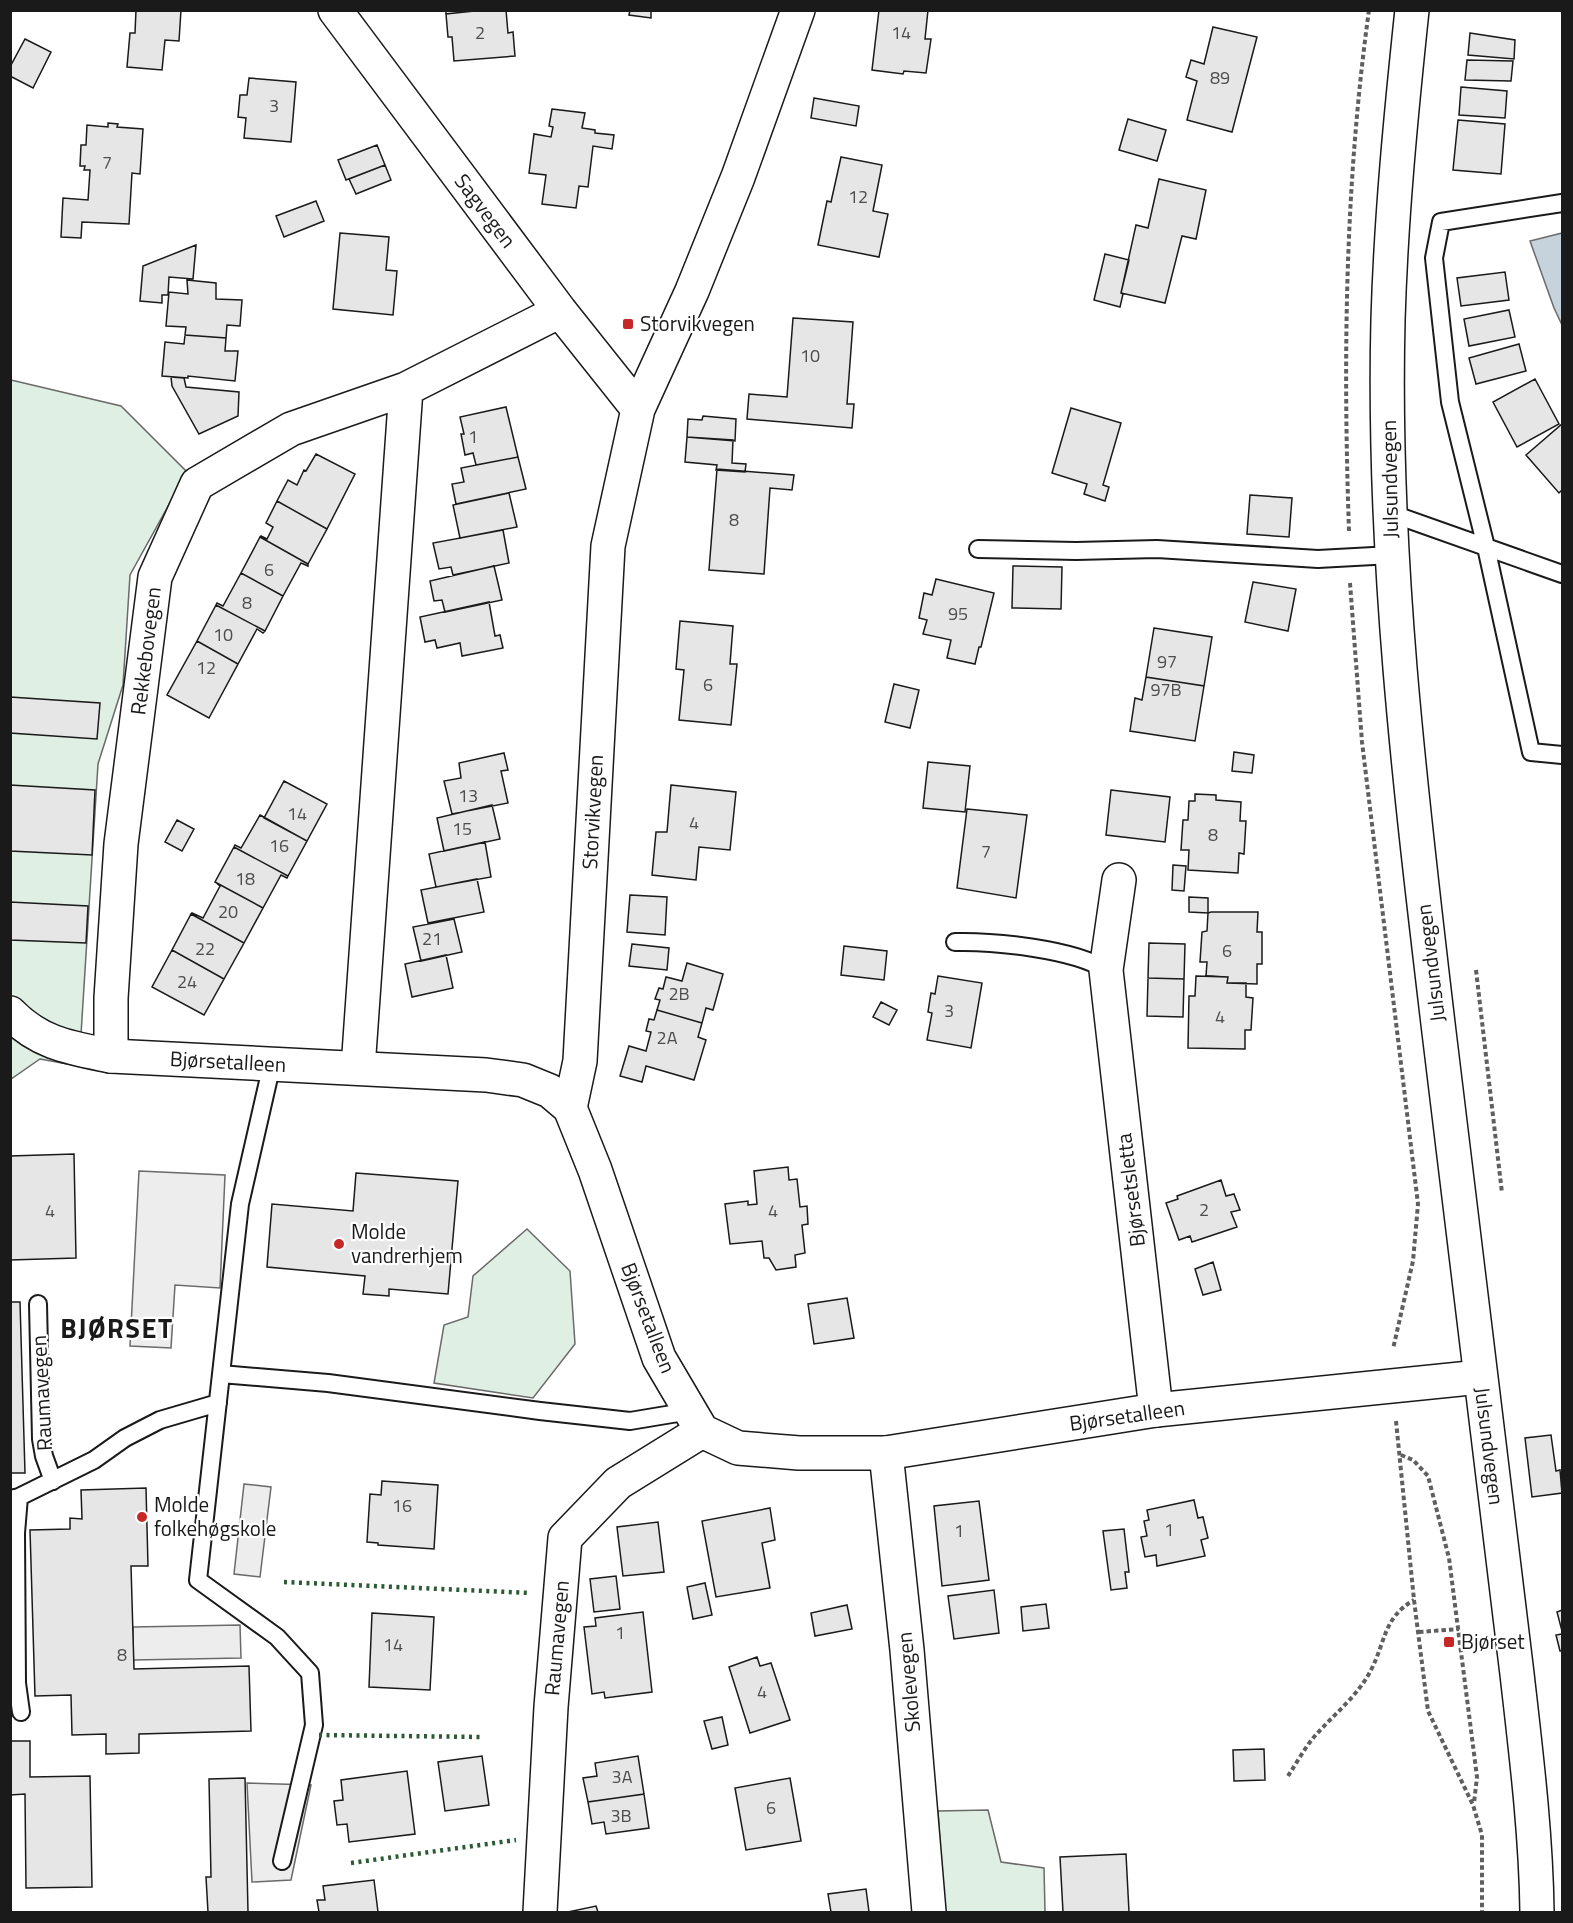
<svg xmlns="http://www.w3.org/2000/svg" width="1573" height="1923" font-family="'Titillium Web',sans-serif">
	<style>
		.green { fill: #e0efe3; stroke: #6a6a6a; stroke-width: 1.5 }
		.parking { fill: #ededed; stroke: #6a6a6a; stroke-width: 1.5 }
		.water { fill: #c6d2dc; stroke: #6a6a6a; stroke-width: 1.5 }
		.building { fill: #e6e6e6; stroke: #1a1a1a; stroke-width: 1.5 }
		.lines { fill: none; stroke-linecap: round; stroke-linejoin: round }
		.lane-casing { stroke: #1a1a1a; stroke-width: 20 }
		.street-casing { stroke: #1a1a1a; stroke-width: 36 }
		.secondary-casing { stroke: #1a1a1a; stroke-width: 36 }
		.primary-casing { stroke: #1a1a1a; stroke-width: 36 }
		.path { stroke: #5f5f5f; stroke-width: 4; stroke-dasharray: 4.5 3; stroke-linecap: butt }
		.lane { stroke: #fff; stroke-width: 16 }
		.street { stroke: #fff; stroke-width: 33 }
		.secondary { stroke: #fff; stroke-width: 33 }
		.primary { stroke: #fff; stroke-width: 33 }
		.hedge { stroke: #2b5a34; stroke-width: 4.5; stroke-dasharray: 3 4.5; stroke-linecap: butt }
		.poi-dot { fill: #c62828; stroke: #fff; stroke-width: 2 }
		.labels { text-anchor: middle; stroke-width: 4.5; stroke-linejoin: round; paint-order: stroke }
		.number-label { font-size: 18px; fill: #4d4d4d }
		.street-label { font-size: 21px; fill: #1a1a1a; stroke: #fff }
		.poi-label { font-size: 21px; fill: #1a1a1a; stroke: #fff; text-anchor: start }
		.district-label { font-size: 27px; font-weight: bold; letter-spacing: 1.5px; fill: #1a1a1a; stroke: #fff }
	</style>
	<rect width="100%" height="100%" fill="#fff"/>
	<path class="green" d="M11 380 121 406 187 472 130 575 123 685 98 764 79 1066 40 1059 11 1079Z
		M527 1229 570 1271 575 1344 533 1398 434 1383 444 1325 468 1317 473 1276Z
		M988 1810 1001 1862 1044 1868 1045 1912H944L938 1811Z"/>
	<path class="parking" d="M139 1171 225 1175 220 1288 175 1285 171 1348 130 1346Z
		M244 1484 271 1487 260 1577 234 1574Z
		M240 1625 241 1658 133 1660V1627Z
		M247 1783 311 1785 291 1880 252 1882Z"/>
	<path class="water" d="M1562 233V325L1554 308 1530 241Z"/>
	<path class="building" d="M136 10H181L179 41 165 40 162 70 127 67 130 33H135Z
		M446 10H484L446 14Z
		M484 10H506L508 33 513 32 515 56 454 61 452 37H448L446 14Z
		M630 10H651V18L629 15Z
		M879 10H928L925 39H931L926 73 904 71 903 74 872 70Z
		M1213 27 1257 37 1232 132 1187 120 1197 81 1186 77 1191 60 1204 64Z
		M1470 33 1515 40 1514 59 1468 55Z
		M25 39 51 52 33 88 10 76V67Z
		M1467 60 1513 61 1511 81 1465 80Z
		M249 78 296 82 291 142 244 138 246 118 238 117 240 95H247Z
		M1461 87 1507 91 1505 118 1459 115Z
		M814 98 859 106 856 126 811 118Z
		M552 109 585 113 582 128 595 130V133L614 135 612 149 593 146 588 187 579 186 576 208 542 204 546 175 529 173 534 134 551 137 553 127 549 126Z
		M1128 119 1166 130 1157 161 1119 150Z
		M1458 120 1505 124 1501 174 1453 170Z
		M108 123 118 124 117 127 143 129 140 174 132 173 129 224 82 222 81 238 61 237 63 198 88 200 90 170H84L85 166H80L81 145H86L87 125 108 127Z
		M377 145 385 165 346 180 338 160Z
		M841 157 882 165 873 211 888 214 879 257 818 245 827 201 831 202Z
		M385 165 391 180 356 194 349 179Z
		M1159 179 1206 190 1196 239 1182 236 1165 303 1121 293 1136 225 1148 228Z
		M316 201 324 221 284 237 276 216Z
		M340 233 389 237 386 270 397 271 393 315 333 309Z
		M196 245 193 279 169 277 168 295H162V303L140 301 143 266Z
		M1105 254 1129 260 1121 293 1123 294 1120 307 1094 300Z
		M1505 272 1509 300 1461 306 1457 278Z
		M187 280 216 283V299L242 300 240 326 227 325 226 338 185 335 186 327 166 326 169 292 188 294Z
		M1509 310 1515 337 1469 346 1464 319Z
		M793 318 853 322 847 404H854L852 428 747 419 749 394 787 397Z
		M185 335 226 338 225 351H238L235 381 188 376V378L162 376 165 342 184 344Z
		M1519 344 1526 371 1476 384 1469 358Z
		M171 377 184 378 186 387 239 392 238 416 199 434 172 386Z
		M1535 379 1559 424 1517 447 1493 402Z
		M506 407 518 457 476 465 473 453 465 455 461 434H464L460 417Z
		M1071 408 1121 423 1103 485 1109 487 1105 501 1084 494 1087 484 1052 473Z
		M703 416 736 419 735 441 687 437 688 419 702 420Z
		M1562 424V490L1559 493 1526 455Z
		M687 437 733 440 732 463 746 464 745 472 716 470 717 465 685 462Z
		M316 454 355 474 327 529 277 501 288 480 297 485 304 470 306 471Z
		M518 457 526 489 456 504 452 484 464 482 461 468Z
		M717 469 794 475 792 490 770 488 764 574 709 570Z
		M509 493 517 527 460 538 453 505Z
		M1250 495 1292 498 1289 537 1247 534Z
		M277 501 327 529 308 564 260 537 261 536 267 539 273 527 266 523Z
		M503 530 509 563 453 575 451 567 439 569 433 543Z
		M260 537 308 564V566L301 563 283 596 241 573Z
		M494 566 502 600 445 612 442 600 434 601 430 581Z
		M1013 566 1062 567 1061 609 1012 608Z
		M241 573 283 596 265 631 216 605 217 603 223 606Z
		M936 579 994 593 981 647H979L975 664 947 658 951 640 923 634 927 620 919 618 924 593 932 595Z
		M1253 582 1296 589 1288 631 1245 622Z
		M489 602 495 636 500 635 503 648 462 656 460 643 437 648 435 640 425 642 420 617Z
		M216 605 265 631 263 633 257 629 238 664 197 641Z
		M680 621 733 626 730 664H737L731 725 679 720 684 670 676 669Z
		M1154 628 1212 637 1204 686 1146 677Z
		M197 641 238 664 209 718 167 695Z
		M1146 677 1204 686 1195 741 1130 731 1135 698 1142 700Z
		M894 684 919 690 910 728 885 722Z
		M10 697 100 703 97 739 10 733Z
		M1234 752 1254 755 1252 773 1232 771Z
		M504 753 508 770 501 771 508 803 452 814 444 781 461 778 459 763Z
		M928 762 970 766 965 812 923 808Z
		M284 781 327 804 307 841 264 818Z
		M10 785 95 790 92 855 10 851Z
		M671 785 736 792 730 850 699 847 696 880 652 875 656 832H667Z
		M1111 790 1170 797 1165 842 1106 835Z
		M1195 794 1216 795V800L1241 802 1240 821H1246L1244 854 1239 853 1238 873 1188 870 1189 850H1181L1183 820H1188L1189 801H1195Z
		M492 805 500 839 444 851 437 818Z
		M967 809 1027 815 1016 898 957 888Z
		M260 815 307 841 288 876 234 847 235 845 241 848Z
		M177 820 194 829 182 851 165 842Z
		M485 842 491 877 436 887 429 854Z
		M234 847 288 876 287 878 281 875 263 908 215 882Z
		M1173 865 1186 866 1184 891 1172 890Z
		M477 879 484 912 428 923 421 890Z
		M215 882 263 908 244 943 191 914 192 913 203 918 220 886Z
		M630 895 667 897 665 935 627 932Z
		M1189 897 1208 898V913L1189 912Z
		M10 902 88 906 86 943 10 940Z
		M1211 912H1258L1257 932H1262V964H1257V984L1227 983 1228 977 1206 976 1207 962H1200L1202 932 1207 931 1208 913Z
		M191 914 244 943 224 979 172 950Z
		M454 919 462 952 421 961 413 927Z
		M1149 943 1185 944 1184 979 1148 978Z
		M632 944 669 948 667 970 629 966Z
		M844 946 887 951 884 980 841 975Z
		M172 950 224 979 204 1015 152 987Z
		M446 955 453 988 412 997 405 964Z
		M687 963 723 974 713 1010 706 1008 702 1023 657 1010 660 1000 655 999 659 988 663 989 666 977 682 981Z
		M938 976 982 983 971 1048 927 1040 932 1013 928 1012 931 993 935 994Z
		M1196 976 1228 977 1227 983H1246V997L1253 998 1251 1030H1245V1049L1188 1048 1189 996H1195Z
		M1148 978 1184 979 1183 1017 1147 1016Z
		M881 1002 897 1010 889 1025 873 1017Z
		M657 1010 702 1023 698 1037 706 1040 694 1080 646 1066 642 1082 620 1076 629 1046 646 1051 651 1032 646 1031 649 1019 654 1020Z
		M74 1154 76 1258 10 1260V1156Z
		M788 1167 789 1180 797 1179 800 1207 807 1206 808 1224 802 1225 805 1253 795 1255 796 1267 776 1270 769 1258H764L762 1241 730 1244 725 1204 748 1201V1205L757 1204 754 1171Z
		M356 1173 458 1181 448 1294 389 1289V1296L363 1294 365 1276 267 1267 272 1204 353 1211Z
		M1221 1180 1226 1196 1234 1194 1240 1210 1231 1212 1237 1227 1192 1242 1190 1236 1179 1240 1166 1203 1178 1199 1177 1196Z
		M1213 1262 1221 1290 1203 1295 1195 1269Z
		M847 1298 854 1338 814 1344 808 1304Z
		M10 1302H20L25 1473H10Z
		M1551 1435 1556 1471 1560 1470 1562 1493 1532 1497 1525 1438Z
		M382 1481 438 1485 434 1549 378 1545V1543L367 1542 370 1494 381 1495Z
		M146 1488 148 1566H131L134 1669 249 1666 251 1731 139 1734V1753L106 1754V1734L72 1735 71 1695 35 1696 30 1530 70 1529V1518L82 1519 81 1490Z
		M1194 1500 1198 1518 1203 1517 1208 1538 1201 1540 1205 1556 1157 1566 1156 1555 1145 1557 1141 1537 1147 1536 1144 1521 1149 1520 1147 1510Z
		M979 1501 989 1580 942 1586 934 1506Z
		M770 1508 775 1540 762 1543 770 1588 716 1597 702 1521Z
		M658 1522 664 1572 623 1576 617 1527Z
		M1124 1529 1129 1572H1125L1127 1588 1111 1590 1103 1531Z
		M616 1576 620 1609 594 1612 590 1579Z
		M705 1583 712 1615 693 1619 687 1587Z
		M994 1590 999 1633 954 1639 948 1596Z
		M1046 1604 1049 1628 1023 1631 1021 1607Z
		M847 1605 852 1629 815 1636 811 1613Z
		M1562 1610V1631L1557 1612Z
		M643 1612 652 1692 605 1698 604 1692 592 1694 584 1627 596 1626 595 1618Z
		M372 1613 434 1617 430 1690 369 1687Z
		M1562 1634V1651H1560L1556 1635Z
		M757 1657 760 1666 771 1663 790 1720 750 1733 729 1667Z
		M722 1717 728 1745 712 1749 704 1721Z
		M10 1741H30V1777L90 1776 92 1887 26 1888 25 1794 10 1795Z
		M1264 1749 1265 1780 1234 1781 1233 1750Z
		M482 1756 489 1805 445 1811 438 1762Z
		M638 1756 644 1794 588 1802 583 1778 597 1776 595 1763Z
		M407 1771 415 1834 349 1842 347 1824 337 1825 334 1801 343 1800 341 1780Z
		M245 1778 248 1912H208L206 1877H211L209 1779Z
		M790 1778 801 1841 746 1850 735 1788Z
		M644 1794 649 1828 606 1834 604 1822 592 1824 588 1802Z
		M1126 1854 1129 1912H1063L1060 1857Z
		M374 1880 378 1912H319L317 1900H325L323 1886Z
		M866 1889 869 1912H831L828 1894Z
		M596 1906 598 1912H568Z"/>
	<g class="lines">
		<defs>
			<path id="lane" d="M1562 203 1441 222 1434 258 1450 402 1486 547 1531 752 1562 755
				M1390 513 1562 574
				M978 549 1076 551 1157 549 1318 559 1392 555
				M955 942C993 941 1074 949 1106 970
				M272 1064 240 1204 198 1580 277 1637 310 1673 314 1725 282 1861
				M38 1304 41 1439 44 1456 53 1481
				M221 1374 328 1383 540 1411 630 1421 690 1411
				M19 1497 16 1533 17 1683 21 1712
				M10 1499 19 1497 94 1460 125 1438 160 1420 218 1403"/>
			<path id="street" d="M335 10 560 311 638 409
				M1119 880 1106 970 1156 1410
				M111 1056V998L121 844 155 577 197 484 291 429 406 389
				M358 1068 406 389 560 311
				M570 1108 580 1061 608 546 638 409 692 291 738 177 798 10
				M886 1453 907 1650 929 1912
				M540 1912 551 1707 565 1538 618 1483 702 1431"/>
			<path id="secondary" d="M10 1013C40 1044 71 1048 111 1056L486 1075 523 1080 550 1091 570 1108 595 1170 659 1358 702 1431 738 1448 799 1453H886L1156 1410 1480 1377"/>
			<path id="primary" d="M1412 10C1401 114 1391 217 1388 320 1382 559 1411 796 1439 1032 1465 1246 1491 1460 1517 1674 1526 1753 1536 1833 1537 1912"/>
		</defs>
		<use href="#lane" class="lane-casing"/>
		<use href="#street" class="street-casing"/>
		<use href="#secondary" class="secondary-casing"/>
		<use href="#primary" class="primary-casing"/>
		<path class="path" d="M1349 531C1343 357 1345 183 1369 10
			M1350 583 1362 742 1418 1204 1413 1261 1393 1349
			M1476 970 1502 1193
			M1396 1421 1414 1600 1428 1711 1473 1805 1482 1835V1912
			M1401 1455 1413 1460 1428 1476 1449 1558 1477 1777 1474 1803
			M1419 1632 1459 1629
			M1288 1776C1296 1764 1304 1749 1314 1737 1333 1715 1358 1696 1371 1670 1386 1641 1383 1618 1414 1600"/>
		<use href="#lane" class="lane"/>
		<use href="#street" class="street"/>
		<use href="#secondary" class="secondary"/>
		<use href="#primary" class="primary"/>
		<path class="hedge" d="M284 1582 531 1593
			M319 1735 480 1737
			M351 1863 516 1840"/>
	</g>
	<g class="poi-dot">
		<rect x="622" y="318" width="12" height="12" rx="3"/>
		<circle cx="339" cy="1244" r="6"/>
		<circle cx="142" cy="1517" r="6"/>
		<rect x="1443" y="1636" width="12" height="12" rx="3"/>
	</g>
	<g class="labels">
		<g class="number-label">
			<text x="480" y="39">2</text>
			<text x="901" y="39">14</text>
			<text x="1220" y="84">89</text>
			<text x="274" y="112">3</text>
			<text x="107" y="169">7</text>
			<text x="858" y="203">12</text>
			<text x="810" y="362">10</text>
			<text x="473" y="443">1</text>
			<text x="734" y="526">8</text>
			<text x="269" y="576">6</text>
			<text x="247" y="609">8</text>
			<text x="958" y="620">95</text>
			<text x="223" y="641">10</text>
			<text x="1167" y="668">97</text>
			<text x="206" y="674">12</text>
			<text x="708" y="691">6</text>
			<text x="1166" y="696">97B</text>
			<text x="468" y="802">13</text>
			<text x="297" y="820">14</text>
			<text x="694" y="829">4</text>
			<text x="462" y="835">15</text>
			<text x="1213" y="841">8</text>
			<text x="279" y="852">16</text>
			<text x="986" y="858">7</text>
			<text x="245" y="885">18</text>
			<text x="228" y="918">20</text>
			<text x="432" y="945">21</text>
			<text x="205" y="955">22</text>
			<text x="1227" y="957">6</text>
			<text x="187" y="988">24</text>
			<text x="679" y="1000">2B</text>
			<text x="949" y="1017">3</text>
			<text x="1220" y="1023">4</text>
			<text x="667" y="1044">2A</text>
			<text x="1204" y="1216">2</text>
			<text x="50" y="1217">4</text>
			<text x="773" y="1217">4</text>
			<text x="402" y="1512">16</text>
			<text x="1169" y="1536">1</text>
			<text x="959" y="1537">1</text>
			<text x="620" y="1639">1</text>
			<text x="393" y="1651">14</text>
			<text x="122" y="1661">8</text>
			<text x="762" y="1698">4</text>
			<text x="622" y="1783">3A</text>
			<text x="771" y="1814">6</text>
			<text x="621" y="1822">3B</text>
		</g>
		<g class="street-label">
			<text transform="translate(485 211) rotate(53)" y="7">Sagvegen</text>
			<text transform="translate(1390 479) rotate(-91)" y="7">Julsundvegen</text>
			<text transform="translate(146 651) rotate(-83)" y="7">Rekkebovegen</text>
			<text transform="translate(593 812) rotate(-87)" y="7">Storvikvegen</text>
			<text transform="translate(1431 963) rotate(-97)" y="7">Julsundvegen</text>
			<text transform="translate(228 1062) rotate(3)" y="7">Bjørsetalleen</text>
			<text transform="translate(1131 1190) rotate(-97)" y="7">Bjørsetsletta</text>
			<text transform="translate(648 1318) rotate(69)" y="7">Bjørsetalleen</text>
			<text transform="translate(42 1393) rotate(-93)" y="7">Raumavegen</text>
			<text transform="translate(1127 1416) rotate(-8)" y="7">Bjørsetalleen</text>
			<text transform="translate(1489 1446) rotate(83)" y="7">Julsundvegen</text>
			<text transform="translate(557 1638) rotate(-85)" y="7">Raumavegen</text>
			<text transform="translate(909 1682) rotate(-95)" y="7">Skolevegen</text>
		</g>
		<g class="poi-label">
			<text x="640" y="331">Storvikvegen</text>
			<text x="351" y="1239">Molde<tspan x="351" dy="24">vandrerhjem</tspan></text>
			<text x="154" y="1512">Molde<tspan x="154" dy="24">folkehøgskole</tspan></text>
			<text x="1461" y="1649">Bjørset</text>
		</g>
		<g class="district-label">
			<text x="117" y="1338">BJØRSET</text>
		</g>
	</g>
	<rect width="1573" height="1923" fill="none" stroke="#1a1a1a" stroke-width="24"/>
</svg>
